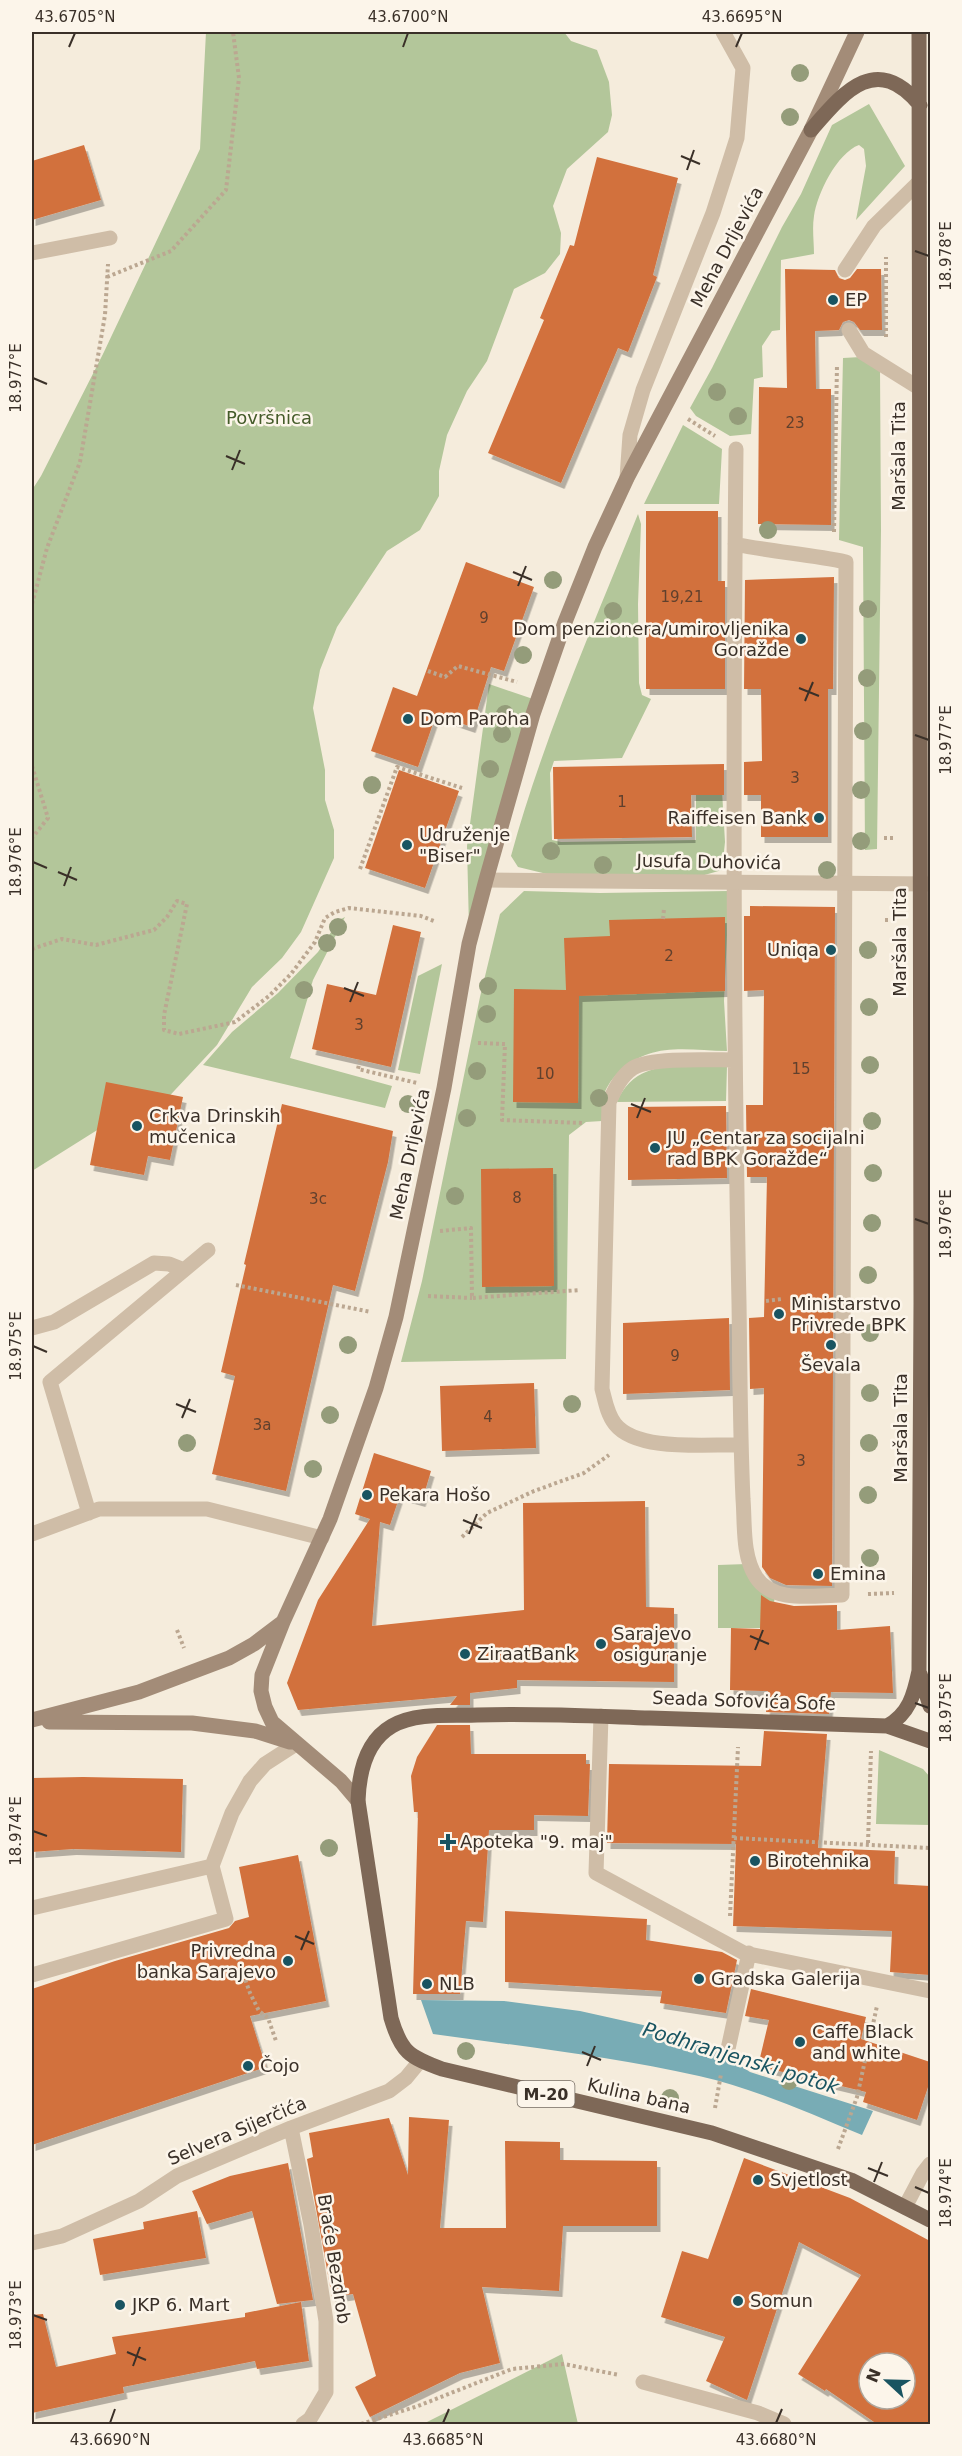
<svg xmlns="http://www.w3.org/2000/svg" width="962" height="2456" font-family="'DejaVu Sans',sans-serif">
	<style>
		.green { fill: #b3c69a }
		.water { fill: #78acb5 }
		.building { fill: #d2713d; fill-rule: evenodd; filter: url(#shadow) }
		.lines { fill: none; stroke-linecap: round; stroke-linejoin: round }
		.path { stroke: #bba791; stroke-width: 4; stroke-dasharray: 3 3; stroke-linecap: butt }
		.lane { stroke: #cfbda7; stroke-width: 15 }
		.street { stroke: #cfbda7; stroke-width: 15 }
		.secondary { stroke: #a38c78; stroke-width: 15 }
		.primary { stroke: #7e6857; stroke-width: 15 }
		.tree { fill: #949c7a }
		.ticks { fill: none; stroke: #3a3028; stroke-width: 2 }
		.poi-dot { fill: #195461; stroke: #fcf5ea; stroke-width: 2 }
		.labels { text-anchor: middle; stroke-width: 5; stroke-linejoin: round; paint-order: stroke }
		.number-label { font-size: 15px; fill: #60402d }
		.shield { fill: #fcf5ea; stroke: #746b62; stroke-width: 1.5 }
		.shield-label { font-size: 16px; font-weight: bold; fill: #3a3028 }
		.street-label { font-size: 18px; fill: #3a3028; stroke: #fcf5ea }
		.poi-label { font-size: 18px; fill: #3a3028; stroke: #fcf5ea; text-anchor: start }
		.park-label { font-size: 18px; fill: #445b29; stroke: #fcf5ea }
		.water-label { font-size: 20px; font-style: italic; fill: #195461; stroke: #fcf5ea }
		.neatline { fill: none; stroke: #3a3028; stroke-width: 2 }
		.ticks-label { font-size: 15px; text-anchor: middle; fill: #3a3028 }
	</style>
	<defs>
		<filter id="shadow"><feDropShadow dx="3.5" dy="6" stdDeviation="0" flood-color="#0004"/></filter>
	</defs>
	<rect width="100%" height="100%" fill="#f5ecdc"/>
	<path class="green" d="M206 32H564L571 41 597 50 609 82 612 115 608 132 567 169 553 206 561 233 560 254 545 273 514 289 487 361 467 391 447 435 439 471V496L420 530 387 551 337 627 320 670 313 708 325 770V800L334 830V858L301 932 282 958 252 987 217 1045 161 1105 110 1122 32 1171V490L41 476 103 354 200 149Z
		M869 104 905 166 856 220 866 166 864 149 859 145C837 153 817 194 814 216 812 228 814 242 814 254L781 260 780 330 772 331 762 346 763 377 754 379 751 434 730 436 696 416 690 408 712 368 782 227 801 194 832 125Z
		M861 357 880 369 881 530 877 849 865 850 863 547 839 540 843 358Z
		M683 425 722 449 719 504H644Z
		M638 514 641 524 638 604 639 683 642 695 651 699 622 758 554 761 550 773 552 840 561 842 696 840V769L722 791 725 842 722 870 680 882 576 881 518 867 511 856C543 739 593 626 638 514Z
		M489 684 533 699 469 928 467 846Z
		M524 891 600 893 729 891 724 1001 727 1051C685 1050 649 1041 617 1074 611 1080 605 1089 603 1098 602 1105 603 1114 602 1121L586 1122 569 1135 566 1359 401 1362 422 1281 480 997 500 914Z
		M345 917 313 980 290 1058 392 1086 385 1108 203 1065 232 1032 278 993 318 952 339 920Z
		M442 964 420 1074 398 1070 418 976Z
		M727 1066 726 1101 617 1102C636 1056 685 1067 727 1066Z
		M747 1564 775 1592 772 1628H718V1565Z
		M879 1750 923 1769 930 1777V1825L876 1824Z
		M562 2354 578 2424H423Z"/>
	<path class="water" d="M421 2000 504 2001 580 2011 643 2025 717 2050 750 2072 873 2111 862 2135C809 2113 756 2089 699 2076 612 2057 521 2046 433 2034Z"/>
	<path class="building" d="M84 145 101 200 32 220V161Z
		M597 157 678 178 653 275 657 277 628 352 618 348 561 483 488 453 544 320 540 318 570 245 574 246Z
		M785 269 835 270 839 278 845 280 850 278 857 269H881L882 330H860L854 322 849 320 843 322 839 330 815 331 816 389H831V525L758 524 759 387 787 388Z
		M646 511H718V581H725V689H646Z
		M466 562 534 587 504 671 491 667 472 727 436 715 418 767 371 751 393 687 417 696Z
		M834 577 833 689H828V837H761V795H744V762L762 761 761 689H744L745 580Z
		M724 764V795H691L692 837 554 839 553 767Z
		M399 770 459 791 425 888 365 868Z
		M750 906 835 907 832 1586 786 1585 770 1578 762 1567 764 1388 750 1389 749 1318 764 1317 767 1177H747L746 1105H763L764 990 744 991V916H750Z
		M725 917V991L579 996 578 1103 513 1102 514 989 566 990 564 938 610 936 609 920Z
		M393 925 421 932 391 1067 312 1049 327 984 376 995Z
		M106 1082 183 1097 170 1160 148 1156 144 1175 90 1165Z
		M282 1104 393 1131 388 1162 355 1291 333 1285 286 1491 212 1474 235 1376 221 1372 246 1265 244 1264Z
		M726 1106 727 1178 628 1180V1107Z
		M553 1168 554 1286 482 1287 481 1169Z
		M729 1318 730 1390 623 1394V1323Z
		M534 1383 536 1448 442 1451 440 1386Z
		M374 1453 431 1471 422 1501 400 1495 390 1525 380 1522 372 1626 524 1610 523 1503 645 1501 646 1607 674 1608V1682L517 1680V1688L470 1693V1705H450L457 1696 298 1710 287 1683 318 1600 370 1519 355 1514Z
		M761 1595 770 1601 794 1606 837 1605V1630L890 1626 893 1693 831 1692 829 1714 766 1712 768 1691 730 1690 731 1628 760 1629Z
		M437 1725H470L471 1754H586V1764H590L588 1816 534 1815V1830H489L483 1922 466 1921 460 1994H413L418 1812H414L411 1776 417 1757Z
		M764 1731 827 1734 818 1848 895 1851 894 1884 930 1886V1975L890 1972 892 1931 733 1926 736 1844 607 1843 609 1764 761 1766Z
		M83 1777 183 1779 181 1852 73 1849 32 1852V1778Z
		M298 1855 326 2001 250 2016 266 2067 32 2145V1989L115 1961 229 1928 235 1921 249 1917 239 1867Z
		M505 1911 647 1919 646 1940 722 1952 737 1960 726 2013 660 2003 662 1991 505 1982Z
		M751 1989 866 2017 861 2039 930 2062V2081L917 2120 863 2102 866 2092 758 2066 769 2020 745 2016Z
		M409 2117 449 2120 440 2228H506L505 2141 560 2142V2160L657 2161V2226H563L559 2291 482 2287 500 2363 460 2373 370 2417 355 2387 376 2376 353 2294 332 2297 307 2159 313 2157 309 2133 389 2118 408 2175Z
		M744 2158 850 2198 930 2241V2424H877L826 2389 825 2391 798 2374 861 2275 799 2242 747 2400 706 2381 725 2337 661 2317 682 2251 708 2259ZM869 2363H905V2399H869Z
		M288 2163 313 2300 277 2304 252 2211 207 2224 192 2191 230 2176Z
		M197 2211 206 2258 100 2275 93 2239 144 2229 143 2222Z
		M301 2302 309 2361 257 2369 255 2361 123 2387 124 2393 32 2413V2315L43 2314 56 2367 116 2354 112 2337 245 2317V2313Z"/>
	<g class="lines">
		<path class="path" d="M107 277 171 251 226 190 239 78 233 32
			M886 337V257
			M688 419 715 436
			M834 532 837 365
			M32 604 47 548 80 462 105 315 108 264
			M428 671 445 677 458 666 517 682
			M32 766 48 818 32 838
			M884 838H894
			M360 869 397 767 462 788
			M663 919 664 909
			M885 920H894
			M32 949 62 939 96 945 154 930 167 917 177 901 187 904 164 1015V1030L179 1034 235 1022 269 996 291 974 315 942 325 918 335 912 349 908 421 916 434 921
			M478 1043 505 1044 502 1120 583 1123
			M360 1060 358 1069 417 1083
			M440 1231 471 1228 472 1298 580 1290
			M236 1285 371 1312
			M428 1296 472 1298
			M766 1301 782 1299
			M462 1537 487 1513 534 1491 584 1473 609 1455
			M868 1594 894 1593
			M177 1630 184 1648
			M734 1838 930 1848
			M868 1843 871 1751
			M730 1916 738 1747
			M233 1946 250 1993 259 2011 268 2018 276 2041
			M715 2108 721 2074
			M838 2149 857 2097 877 2006
			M361 2424 418 2406 512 2369 564 2364 619 2375"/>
		<path class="lane" d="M845 270 874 226 919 182
			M849 330 863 353 919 388
			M735 544C772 552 809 554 846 562L842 1595C815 1595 773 1604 756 1577 742 1555 745 1524 743 1499 740 1434 740 1368 739 1303 733 1018 733 733 736 449
			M735 1060C711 1060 652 1057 633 1068 621 1076 615 1089 609 1102L602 1389C605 1400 607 1414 615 1424 637 1452 707 1444 740 1445
			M32 1328 54 1322 154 1263 169 1264 184 1270
			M89 1513 50 1382 208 1250
			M32 1534 99 1509H207L322 1538
			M601 1716 596 1873 744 1953 930 1991
			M32 1908 212 1866
			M32 1975 226 1919 212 1866 232 1813 250 1781 265 1764 296 1744
			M728 2049 749 1953"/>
		<path class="street" d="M32 253 110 238
			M627 478 630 435 643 390 713 213 737 138 743 68 723 32
			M486 880 930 884
			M291 2128 311 2225 326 2321V2392L310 2419 303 2424
			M905 2207 923 2173 930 2164
			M32 2243 62 2236 139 2201 177 2176 291 2128 389 2091 406 2078 420 2061
			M643 2382 758 2413 784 2424"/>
		<path class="secondary" d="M32 1720 139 1692 229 1658 254 1644 283 1622
			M49 1722 192 1723 255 1731 290 1742
			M358 1801 341 1781 272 1722 265 1707 261 1691 262 1675 283 1622 330 1519 376 1388 396 1317 444 1088 469 944 486 880 533 714 565 622 595 547 627 478 811 130 857 32"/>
		<path class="primary" d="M811 130C844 92 876 52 920 105
			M920 1674 930 1706
			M887 1726C909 1714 914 1695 919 1671L921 1303 919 32
			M930 1741 887 1726C808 1723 729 1720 650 1718 592 1716 535 1713 477 1715 451 1716 416 1712 392 1726 366 1741 359 1772 358 1801L391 2018C401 2052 409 2057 442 2069L712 2133 851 2180 930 2220"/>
	</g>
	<g class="tree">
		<circle cx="800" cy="73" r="9"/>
		<circle cx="790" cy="117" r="9"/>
		<circle cx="717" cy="392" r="9"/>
		<circle cx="738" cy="416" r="9"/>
		<circle cx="768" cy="530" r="9"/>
		<circle cx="553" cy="580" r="9"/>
		<circle cx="868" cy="609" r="9"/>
		<circle cx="613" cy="611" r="9"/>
		<circle cx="523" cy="655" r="9"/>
		<circle cx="867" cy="678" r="9"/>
		<circle cx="505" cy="714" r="9"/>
		<circle cx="863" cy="731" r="9"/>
		<circle cx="502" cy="734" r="9"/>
		<circle cx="490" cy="769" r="9"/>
		<circle cx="372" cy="785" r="9"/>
		<circle cx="861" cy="790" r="9"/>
		<circle cx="861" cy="841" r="9"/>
		<circle cx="551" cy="851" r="9"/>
		<circle cx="603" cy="865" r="9"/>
		<circle cx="827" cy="870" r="9"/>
		<circle cx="338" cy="927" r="9"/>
		<circle cx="327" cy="943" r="9"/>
		<circle cx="868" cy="950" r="9"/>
		<circle cx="488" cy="986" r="9"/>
		<circle cx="304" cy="990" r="9"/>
		<circle cx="869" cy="1007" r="9"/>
		<circle cx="487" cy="1014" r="9"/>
		<circle cx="870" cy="1065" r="9"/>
		<circle cx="477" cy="1071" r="9"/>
		<circle cx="599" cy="1098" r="9"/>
		<circle cx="408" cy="1104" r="9"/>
		<circle cx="467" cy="1118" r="9"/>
		<circle cx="872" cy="1121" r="9"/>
		<circle cx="873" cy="1173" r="9"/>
		<circle cx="455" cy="1196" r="9"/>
		<circle cx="872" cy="1223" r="9"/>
		<circle cx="868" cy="1275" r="9"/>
		<circle cx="870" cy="1333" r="9"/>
		<circle cx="348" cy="1345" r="9"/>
		<circle cx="870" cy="1393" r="9"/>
		<circle cx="572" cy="1404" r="9"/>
		<circle cx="330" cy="1415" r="9"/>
		<circle cx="187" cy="1443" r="9"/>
		<circle cx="869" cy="1443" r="9"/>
		<circle cx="313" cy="1469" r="9"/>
		<circle cx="868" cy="1495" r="9"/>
		<circle cx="870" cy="1558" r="9"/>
		<circle cx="329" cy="1848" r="9"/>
		<circle cx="466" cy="2051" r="9"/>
		<circle cx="789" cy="2081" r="9"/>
		<circle cx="670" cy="2098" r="9"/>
	</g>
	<path class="ticks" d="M69 47 75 33M403 47 408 33M736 47 742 33M681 156 700 164M687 170 694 150M915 251 929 256M33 378 47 384M226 456 245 464M232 470 240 450M513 572 532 580M518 586 526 566M799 688 819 696M805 701 813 682M915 735 929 740M33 862 47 868M58 872 77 880M64 886 71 867M344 988 364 996M350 1002 358 982M631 1104 651 1112M637 1118 645 1098M915 1219 929 1224M33 1346 47 1352M176 1404 196 1412M182 1418 190 1399M463 1520 482 1528M469 1534 477 1514M750 1636 769 1644M755 1650 763 1630M915 1703 929 1708M33 1831 47 1836M295 1936 314 1944M301 1950 309 1931M582 2052 601 2060M587 2066 595 2046M868 2168 888 2176M874 2182 882 2162M915 2187 929 2193M33 2315 47 2320M127 2352 146 2360M133 2366 140 2347M110 2423 115 2409M443 2423 449 2409M776 2423 782 2409"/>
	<g class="poi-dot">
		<circle cx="833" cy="300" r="6"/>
		<circle cx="801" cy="639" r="6"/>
		<circle cx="408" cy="719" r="6"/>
		<circle cx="819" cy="818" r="6"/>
		<circle cx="407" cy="845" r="6"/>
		<circle cx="831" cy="950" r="6"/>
		<circle cx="137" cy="1126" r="6"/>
		<circle cx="655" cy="1148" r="6"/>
		<circle cx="779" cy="1314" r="6"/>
		<circle cx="831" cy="1345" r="6"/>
		<circle cx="367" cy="1495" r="6"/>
		<circle cx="818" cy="1574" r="6"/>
		<circle cx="601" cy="1644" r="6"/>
		<circle cx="465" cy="1654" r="6"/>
		<path d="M445 1833h6v6h6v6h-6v6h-6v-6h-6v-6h6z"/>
		<circle cx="755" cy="1861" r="6"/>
		<circle cx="288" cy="1961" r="6"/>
		<circle cx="699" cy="1979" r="6"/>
		<circle cx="427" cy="1984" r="6"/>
		<circle cx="800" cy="2042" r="6"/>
		<circle cx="248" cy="2066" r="6"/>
		<circle cx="758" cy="2180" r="6"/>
		<circle cx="738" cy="2301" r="6"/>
		<circle cx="120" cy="2305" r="6"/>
	</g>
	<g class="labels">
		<g class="number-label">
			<text x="795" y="428">23</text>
			<text x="682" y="602">19,21</text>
			<text x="484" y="623">9</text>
			<text x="795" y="783">3</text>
			<text x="622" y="807">1</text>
			<text x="669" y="961">2</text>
			<text x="359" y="1030">3</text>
			<text x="801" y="1074">15</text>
			<text x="545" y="1079">10</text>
			<text x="517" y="1203">8</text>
			<text x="318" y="1204">3c</text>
			<text x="675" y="1361">9</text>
			<text x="488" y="1422">4</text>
			<text x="262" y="1430">3a</text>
			<text x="801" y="1466">3</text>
		</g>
		<rect class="shield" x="517.5" y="2081" width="57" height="26" rx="4.5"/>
		<g class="shield-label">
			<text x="546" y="2100">M-20</text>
		</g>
		<g class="street-label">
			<text transform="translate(727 247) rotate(-62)" y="6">Meha Drljevića</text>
			<text transform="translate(899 456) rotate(-90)" y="6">Maršala Tita</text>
			<text transform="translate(709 862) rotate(1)" y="6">Jusufa Duhovića</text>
			<text transform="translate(900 942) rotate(-90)" y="6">Maršala Tita</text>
			<text transform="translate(410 1154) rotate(-78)" y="6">Meha Drljevića</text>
			<text transform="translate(901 1428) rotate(-90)" y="6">Maršala Tita</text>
			<text transform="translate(744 1701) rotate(2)" y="6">Seada Sofovića Sofe</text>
			<text transform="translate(639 2096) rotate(13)" y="6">Kulina bana</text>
			<text transform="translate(237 2131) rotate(-23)" y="6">Selvera Sijerčića</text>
			<text transform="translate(334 2259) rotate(81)" y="6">Braće Bezdrob</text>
		</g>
		<g class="poi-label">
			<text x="845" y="306">EP</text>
			<text x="789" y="635" text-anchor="end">Dom penzionera/umirovljenika<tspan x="789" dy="21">Goražde</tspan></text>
			<text x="420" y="725">Dom Paroha</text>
			<text x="807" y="824" text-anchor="end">Raiffeisen Bank</text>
			<text x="419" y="841">Udruženje<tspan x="419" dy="21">"Biser"</tspan></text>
			<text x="819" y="956" text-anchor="end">Uniqa</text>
			<text x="149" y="1122">Crkva Drinskih<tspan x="149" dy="21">mučenica</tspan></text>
			<text x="667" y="1144">JU „Centar za socijalni<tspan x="667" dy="21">rad BPK Goražde“</tspan></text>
			<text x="791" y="1310">Ministarstvo<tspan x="791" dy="21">Privrede BPK</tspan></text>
			<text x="831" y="1371" text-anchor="middle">Ševala</text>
			<text x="379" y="1501">Pekara Hošo</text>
			<text x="830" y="1580">Emina</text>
			<text x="613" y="1640">Sarajevo<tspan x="613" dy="21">osiguranje</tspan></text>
			<text x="477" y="1660">ZiraatBank</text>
			<text x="460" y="1848">Apoteka "9. maj"</text>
			<text x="767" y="1867">Birotehnika</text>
			<text x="276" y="1957" text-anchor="end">Privredna<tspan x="276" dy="21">banka Sarajevo</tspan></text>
			<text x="711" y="1985">Gradska Galerija</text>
			<text x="439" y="1990">NLB</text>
			<text x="812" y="2038">Caffe Black<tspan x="812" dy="21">and white</tspan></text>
			<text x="260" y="2072">Čojo</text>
			<text x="770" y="2186">Svjetlost</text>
			<text x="750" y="2307">Somun</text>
			<text x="132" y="2311">JKP 6. Mart</text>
		</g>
		<g class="park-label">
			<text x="269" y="424">Površnica</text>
		</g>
		<g class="water-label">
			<text transform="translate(741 2058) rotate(17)" y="7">Podhranjenski potok</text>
		</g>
	</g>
	<rect width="962" height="2456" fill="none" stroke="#fcf5ea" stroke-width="66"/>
	<g transform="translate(887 2381) rotate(292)"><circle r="28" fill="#fcf5ea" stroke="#aea69c" stroke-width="1.5"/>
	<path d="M0-4.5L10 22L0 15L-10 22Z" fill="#195461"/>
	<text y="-9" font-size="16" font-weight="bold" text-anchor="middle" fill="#3a3028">N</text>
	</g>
	<rect x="33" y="33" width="896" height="2390" class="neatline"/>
	<g class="ticks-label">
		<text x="75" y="22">43.6705°N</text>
		<text x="408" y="22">43.6700°N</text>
		<text x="742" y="22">43.6695°N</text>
		<text transform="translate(946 256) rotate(-90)" y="5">18.978°E</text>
		<text transform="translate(16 378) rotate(-90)" y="5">18.977°E</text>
		<text transform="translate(946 740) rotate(-90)" y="5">18.977°E</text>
		<text transform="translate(16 862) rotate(-90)" y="5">18.976°E</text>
		<text transform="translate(946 1224) rotate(-90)" y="5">18.976°E</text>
		<text transform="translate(16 1346) rotate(-90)" y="5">18.975°E</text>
		<text transform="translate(946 1708) rotate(-90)" y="5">18.975°E</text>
		<text transform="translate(16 1831) rotate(-90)" y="5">18.974°E</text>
		<text transform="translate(946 2193) rotate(-90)" y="5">18.974°E</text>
		<text transform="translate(16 2315) rotate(-90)" y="5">18.973°E</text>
		<text x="110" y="2445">43.6690°N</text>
		<text x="443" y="2445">43.6685°N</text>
		<text x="776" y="2445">43.6680°N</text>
	</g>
</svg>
